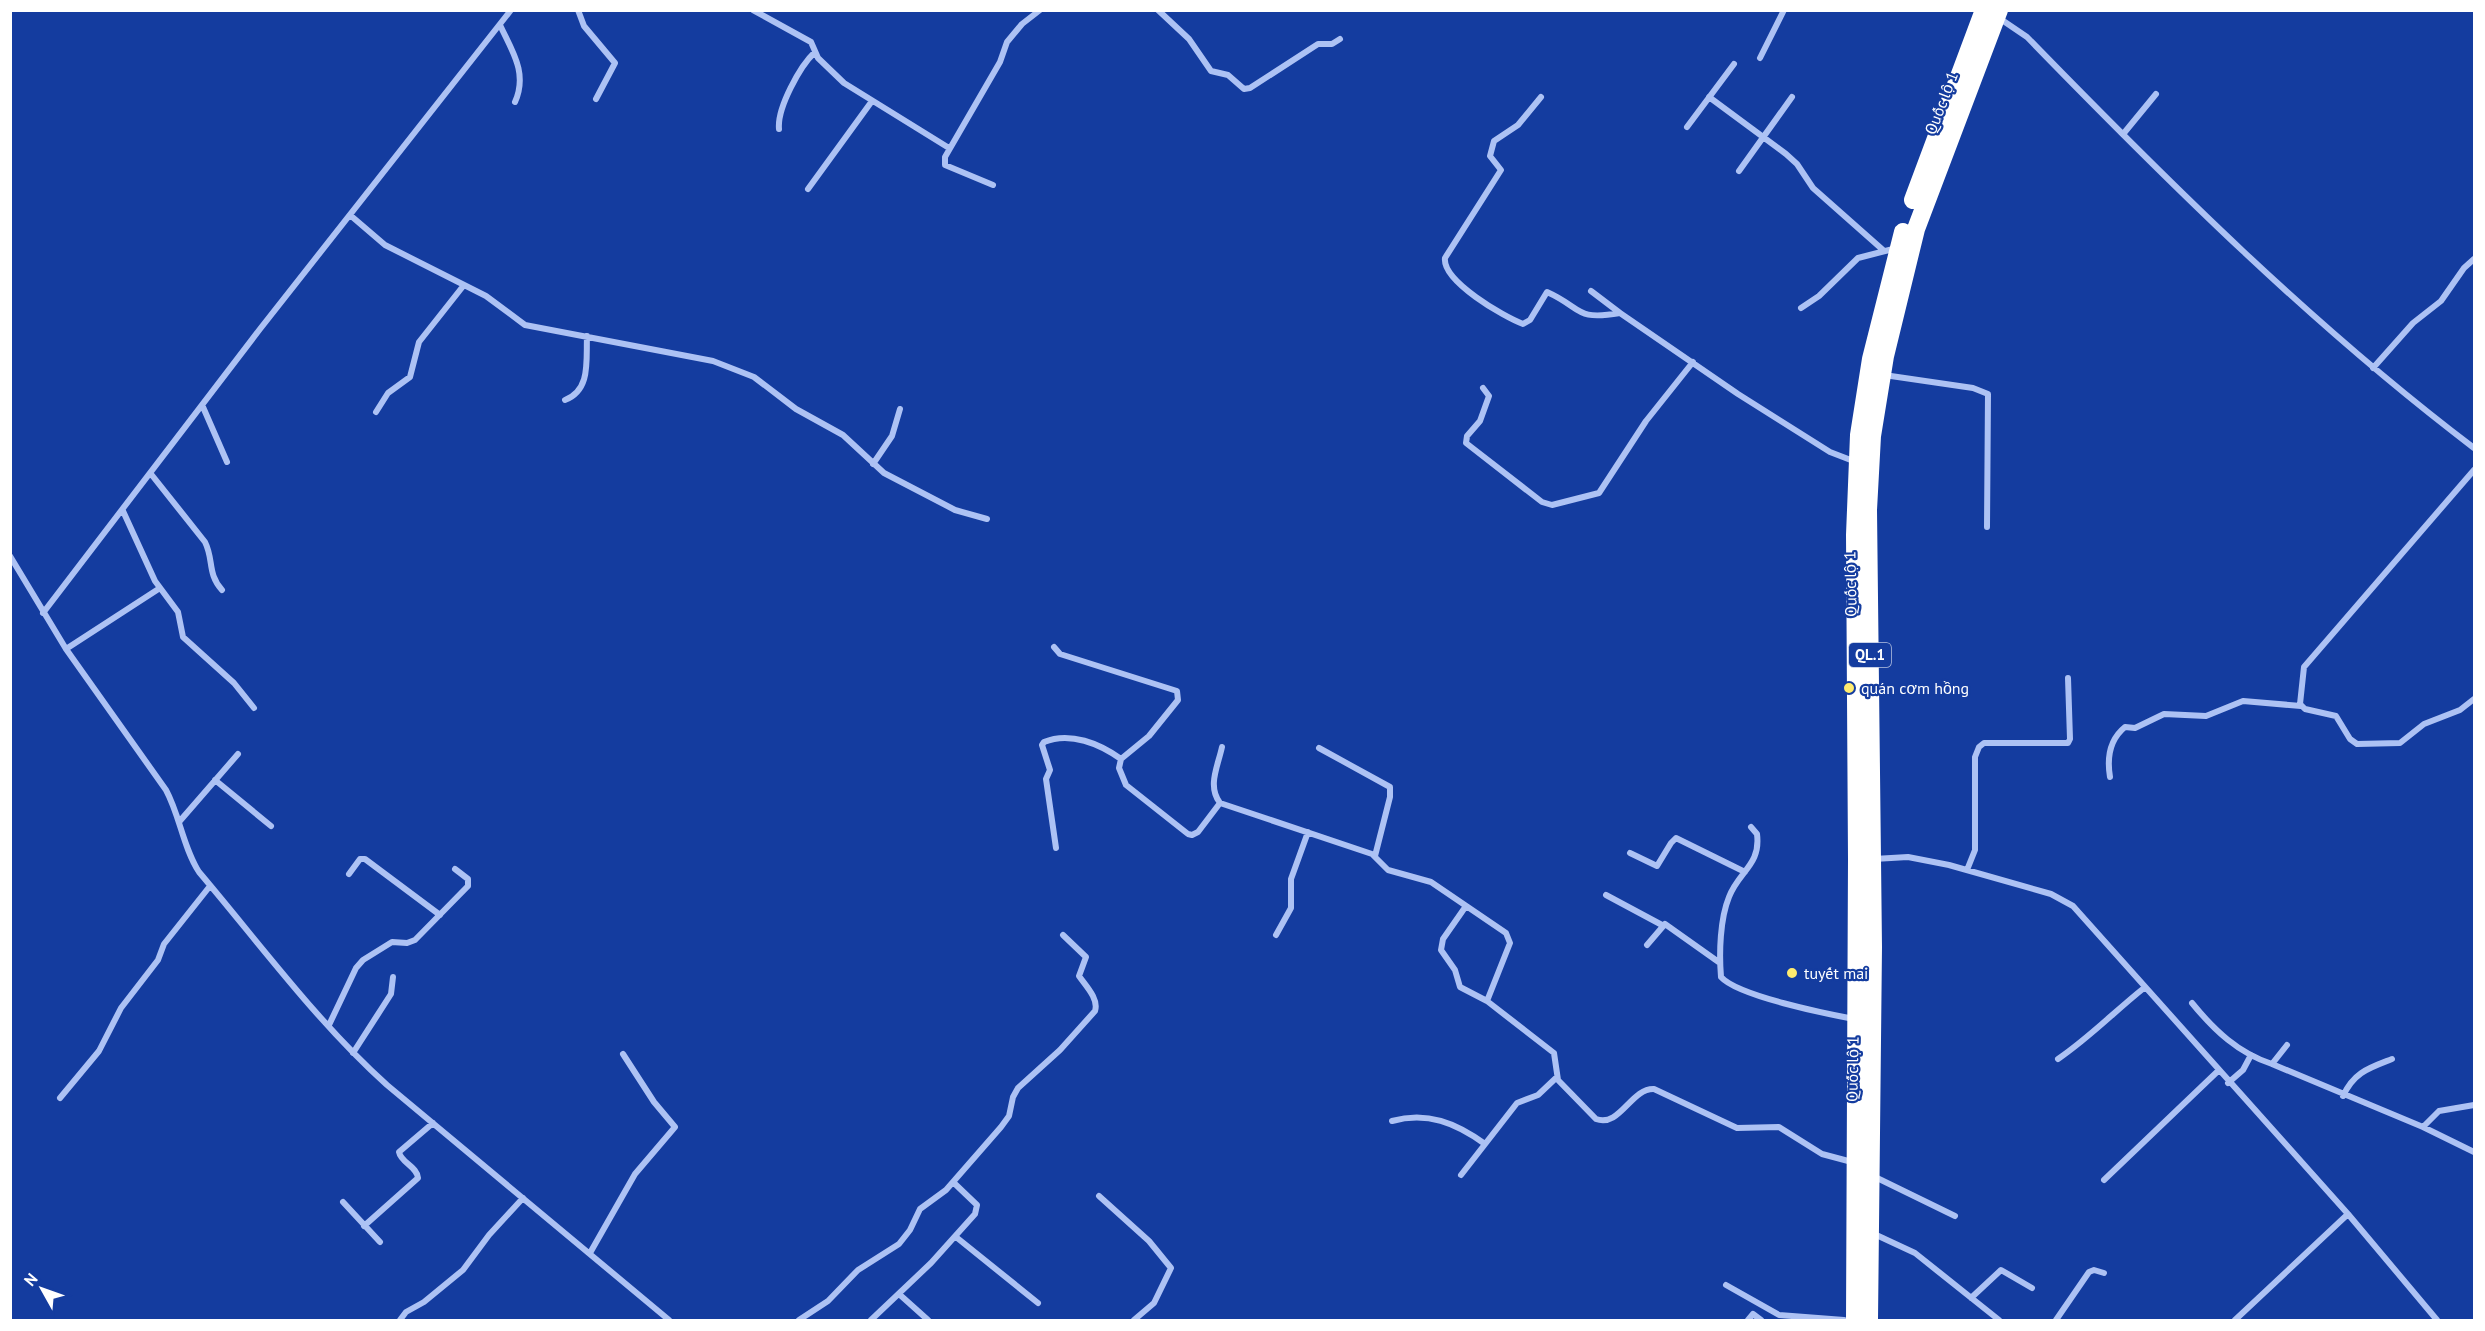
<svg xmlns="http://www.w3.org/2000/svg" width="2485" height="1331" font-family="'PT Sans',sans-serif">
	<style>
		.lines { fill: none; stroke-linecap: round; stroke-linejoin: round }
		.street { stroke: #adc2f4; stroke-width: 6 }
		.highway { stroke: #fff; stroke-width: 18 }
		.poi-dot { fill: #ffeb6f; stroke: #143c9f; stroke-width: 2 }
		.labels { text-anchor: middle; stroke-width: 4.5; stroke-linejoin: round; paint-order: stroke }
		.shield { fill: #143c9f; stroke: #b8c4e2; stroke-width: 1.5 }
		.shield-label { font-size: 15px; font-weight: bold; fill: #fff }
		.street-label { font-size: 16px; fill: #fff; stroke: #143c9f }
		.poi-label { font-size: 16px; fill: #fff; stroke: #143c9f; text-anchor: start }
	</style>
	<rect width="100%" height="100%" fill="#143c9f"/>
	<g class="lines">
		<path class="street" d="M578 10 584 26 615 63 596 99
			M753 10 811 42 818 58 844 83 949 148
			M1158 10 1189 39 1211 71 1228 75 1244 89 1250 88 1318 44H1332L1340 39
			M1999 18 2027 37C2168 182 2313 326 2474 448
			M500 25C512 51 528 73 515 102
			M1760 58 1784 10
			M1541 97 1518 125 1494 141 1490 156 1501 170 1445 258C1442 281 1504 317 1523 324L1530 320 1547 292C1583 308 1574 321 1620 313L1738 394 1830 452 1856 462
			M1709 97 1786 154 1797 164 1813 188 1883 250
			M1687 127 1734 64
			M779 129C777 108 800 66 815 52
			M2124 133 2156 94
			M1739 171 1792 97
			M993 185 945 165V157L1000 62 1007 42 1022 24 1040 10
			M808 189 872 101
			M350 215 385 245 486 296 525 325 713 361 754 377 796 409 843 435 884 473 955 510 987 519
			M1591 291 1620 313
			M1801 308 1819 296 1858 258 1897 248
			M2373 368 2413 323 2441 301 2464 268 2474 259
			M1884 375 1973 388 1988 394 1987 527
			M1483 388 1489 396 1480 421 1467 436 1466 443 1542 502 1552 505 1599 493 1646 421 1693 362
			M565 400C591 390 586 361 587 336
			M203 407 227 462
			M376 412 388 393 410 377 419 342 464 285
			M873 464 892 436 900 409
			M2474 470 2304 667 2300 704 2305 709 2336 716 2350 739 2357 744 2400 743 2424 724 2460 710 2474 699
			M151 474 205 542C214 560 207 573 222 590
			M123 511 155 581 178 612 183 637 234 683 254 708
			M10 556 66 649 166 790C180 816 183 847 199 872 260 944 317 1022 387 1085L669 1320
			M43 613 260 329 511 10
			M1054 647 1060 654 1177 691 1178 700 1149 736 1121 759 1119 768 1126 785 1188 834 1192 835 1198 832 1220 803 1372 854 1388 870 1431 882 1506 933 1510 943 1487 1001 1554 1053 1558 1080 1596 1119C1620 1128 1631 1088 1654 1089L1737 1128 1779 1127 1822 1154 1852 1162
			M66 649 160 588
			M1319 748 1390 787V797L1375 856
			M2110 777C2107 759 2109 740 2125 727L2135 728 2164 714 2206 716 2243 701 2301 706
			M215 780 271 826
			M1220 803C1207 786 1218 766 1222 747
			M179 822 238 754
			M1751 827 1757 834C1761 865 1739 871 1729 897 1720 919 1719 953 1721 977 1738 996 1827 1014 1854 1019
			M1056 848 1046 779 1050 770 1042 745 1044 742C1070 731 1100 744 1121 759
			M1630 853 1657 866 1671 843 1676 838 1745 872
			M1874 859 1908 857 1949 865 2051 894 2073 906 2348 1214 2437 1320
			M1967 870 1975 850V757L1979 747 1984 743H2068L2070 739 2068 678
			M349 874 360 859H365L440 915
			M1606 895 1662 925
			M1466 906 1443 939 1441 950 1455 970 1460 987 1487 1001
			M1276 935 1291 908V879L1308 832
			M1647 945 1665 924 1720 963
			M2192 1003C2214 1030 2238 1053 2272 1064L2287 1045
			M329 1025 356 968 363 960 392 942 407 943 415 940 468 886V879L455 869
			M353 1053 391 994 393 977
			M2058 1059C2089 1038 2115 1011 2144 988
			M2272 1064 2423 1127 2474 1152
			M2228 1083 2243 1070 2251 1055
			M2343 1096C2354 1072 2369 1068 2392 1059
			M60 1098 99 1051 121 1008 158 960 164 944 210 886
			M1392 1121C1427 1111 1456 1123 1485 1144
			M2423 1127 2439 1111 2474 1105
			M1461 1175 1517 1103 1538 1095 1557 1077
			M1873 1176 1955 1216
			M2104 1180 2218 1071
			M1099 1196 1149 1241 1171 1268 1154 1303 1134 1320
			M343 1202 380 1242
			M364 1226 418 1178C417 1166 401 1163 399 1152L433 1123
			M1872 1233 1915 1253 1999 1320
			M956 1237 1038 1303
			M590 1253 635 1174 675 1127 654 1102 623 1054
			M1726 1285 1779 1315 1844 1320
			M899 1294 928 1320
			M1971 1298 2001 1270 2032 1288
			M400 1320 406 1312 424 1302 463 1270 489 1235 523 1198
			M799 1320 828 1301 858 1270 899 1244 910 1230 920 1209 946 1190 1001 1127 1009 1116 1013 1097 1018 1088 1060 1050 1095 1011C1099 999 1086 986 1079 976L1086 957 1063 935
			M871 1320 931 1263 975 1214 977 1205 953 1182
			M1748 1320 1753 1314 1761 1320
			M2056 1320 2089 1272 2094 1270 2104 1273
			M2235 1320 2348 1214"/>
		<path class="highway" d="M1913 200 1984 10
			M1855 1320 1857 859 1855 535 1859 435 1871 359 1903 232
			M1869 1320 1873 947 1868 510 1872 436 1885 356 1916 229 1999 10"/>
	</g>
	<g class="poi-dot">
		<circle cx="1849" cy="688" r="6"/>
		<circle cx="1792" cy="973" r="6"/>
	</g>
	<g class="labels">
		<rect class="shield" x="1849" y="643" width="42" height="24" rx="4.5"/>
		<g class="shield-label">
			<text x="1870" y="660">QL.1</text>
		</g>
		<g class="street-label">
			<text transform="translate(1941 103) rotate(-69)" y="6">Quốc lộ 1</text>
			<text transform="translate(1850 584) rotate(-91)" y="6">Quốc lộ 1</text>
			<text transform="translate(1852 1069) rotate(-89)" y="6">Quốc lộ 1</text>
		</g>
		<g class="poi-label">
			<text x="1861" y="694">quán cơm hồng</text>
			<text x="1804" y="979">tuyết mai</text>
		</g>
	</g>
	<rect width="2485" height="1331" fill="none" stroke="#ffffff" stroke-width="24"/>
	<g transform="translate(42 1289) rotate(310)" stroke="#143c9f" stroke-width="4.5" paint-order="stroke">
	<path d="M0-4.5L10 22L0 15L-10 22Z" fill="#ffffff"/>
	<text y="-9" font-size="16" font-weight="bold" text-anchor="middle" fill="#ffffff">N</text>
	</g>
</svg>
